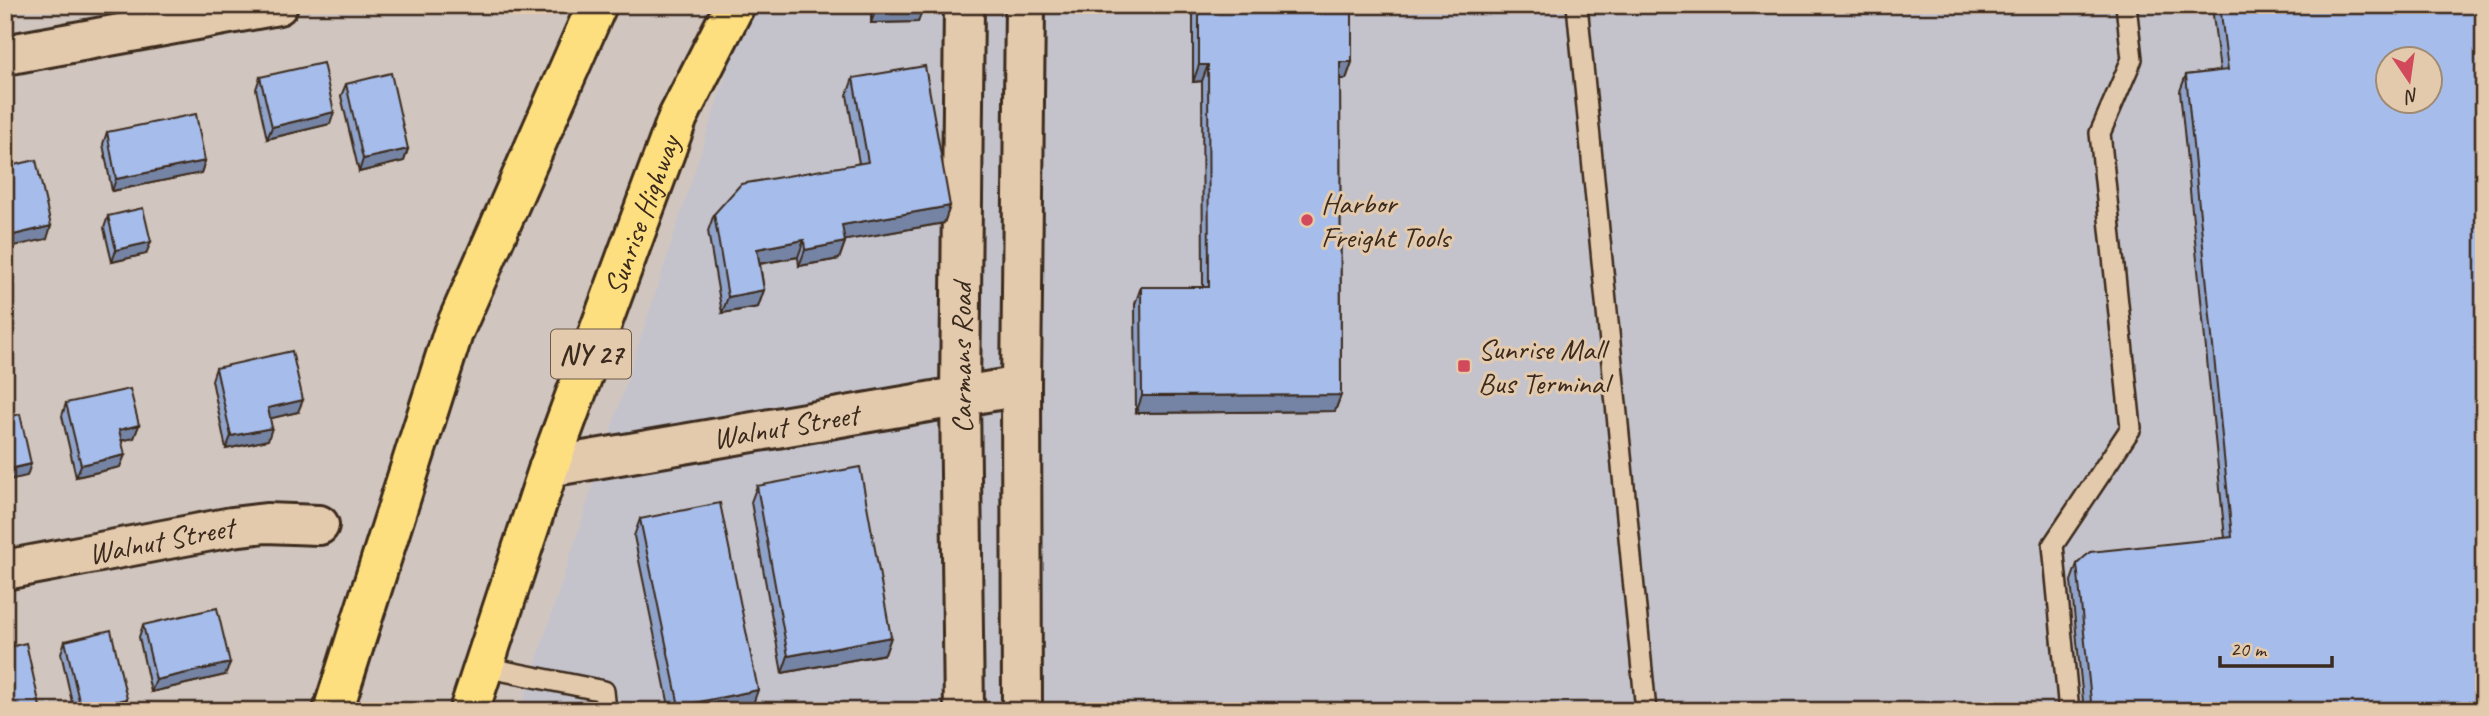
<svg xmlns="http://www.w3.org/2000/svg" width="2489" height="716" viewBox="0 0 2489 716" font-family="Caveat,sans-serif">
  <rect width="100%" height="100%" fill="#d1c6bf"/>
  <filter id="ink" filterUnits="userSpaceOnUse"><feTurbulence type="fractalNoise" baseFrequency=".0143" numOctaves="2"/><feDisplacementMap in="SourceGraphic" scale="14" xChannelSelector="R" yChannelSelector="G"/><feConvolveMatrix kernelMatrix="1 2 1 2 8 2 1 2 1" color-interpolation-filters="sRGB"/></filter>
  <g filter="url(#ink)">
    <!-- built -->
    <path fill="#c4c3cc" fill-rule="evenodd" d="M 751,5 L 2484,5 L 2484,711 L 520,711 L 743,21 ZM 2388,60 L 2430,60 L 2430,102 L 2388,102 Z"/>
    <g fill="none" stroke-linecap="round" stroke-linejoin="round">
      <!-- lane casing -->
      <g stroke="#3b2a1e" stroke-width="24">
        <path id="lane" d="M 1577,5 L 1646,711
          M 484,667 L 604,691 L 606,711
          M 2069,711 L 2053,545 L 2131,428 L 2100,133 L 2132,59 L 2126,5"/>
      </g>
      <!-- street casing -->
      <g stroke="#3b2a1e" stroke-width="44">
        <g id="street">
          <path d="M 5,55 L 278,5"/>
          <path id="s1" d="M 549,467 L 1021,386"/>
          <path id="s2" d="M 5,570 L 232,527 L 266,523 L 319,525"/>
        </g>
      </g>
      <!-- secondary casing -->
      <g stroke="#3b2a1e" stroke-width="44">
        <path id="secondary" d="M 964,5 L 960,396 L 964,711
          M 1022,711 L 1021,386 L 1025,5"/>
      </g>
      <!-- highway casing -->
      <g stroke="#3b2a1e" stroke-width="44">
        <g id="highway">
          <path d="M 333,711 L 453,333 L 597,5"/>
          <path id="s3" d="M 469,711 L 549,467 L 678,117 L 735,5"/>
        </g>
      </g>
      <!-- lane -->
      <use href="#lane" stroke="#e4caac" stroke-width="19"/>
      <!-- street -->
      <use href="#street" stroke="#e4caac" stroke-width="38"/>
      <!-- secondary -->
      <use href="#secondary" stroke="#e4caac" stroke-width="38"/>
      <!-- highway -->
      <use href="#highway" stroke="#fedf80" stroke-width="38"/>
    </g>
    <!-- wall -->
    <path fill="#8fa3ca" stroke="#3b2a1e" stroke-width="2" d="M 871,5 L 924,5 L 918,22 L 871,23 Z
      M 1193,5 L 1352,5 L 1352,62 L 1346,79 L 1340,79 L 1341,395 L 1335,411 L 1136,413 L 1135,304 L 1141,287 L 1203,287 L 1202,81 L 1193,82 Z
      M 2216,5 L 2484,5 L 2484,711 L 2084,711 L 2071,581 L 2077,564 L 2225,538 L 2180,91 L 2186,75 L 2220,71 L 2213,15 Z
      M 260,77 L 334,112 L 330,124 L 267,139 L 256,89 Z
      M 853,78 L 950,206 L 944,223 L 844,240 L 845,242 L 839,259 L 799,266 L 798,257 L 760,264 L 764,290 L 758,307 L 722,313 L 708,231 L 714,214 L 859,163 L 847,95 Z
      M 346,84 L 408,149 L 404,161 L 359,172 L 341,96 Z
      M 107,132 L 205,161 L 201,173 L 112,191 L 103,144 Z
      M 108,216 L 146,254 L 112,262 L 104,228 Z
      M 216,368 L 298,412 L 270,418 L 268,440 L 226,449 L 212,380 Z
      M 66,403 L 139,425 L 134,438 L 121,441 L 120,467 L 76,477 L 62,416 Z
      M 757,486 L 891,637 L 885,654 L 782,673 L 751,502 Z
      M 640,519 L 752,707 L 732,711 L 670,711 L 634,536 Z
      M 143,625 L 225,675 L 151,692 L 139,637 Z
      M 65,641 L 122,711 L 74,711 L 61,653 Z"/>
    <!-- shaded-wall -->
    <path fill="#7484a4" stroke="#3b2a1e" stroke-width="2" d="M 924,5 L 918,22 L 871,23 L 877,6 Z
      M 1340,62 L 1352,62 L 1346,79 L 1334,79 Z
      M 1199,65 L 1208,65 L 1202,81 L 1193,82 Z
      M 334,112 L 330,124 L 267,139 L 272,127 Z
      M 408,149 L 404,161 L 359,172 L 363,159 Z
      M 205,161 L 201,173 L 112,191 L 116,179 Z
      M 950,206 L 944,223 L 836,242 L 842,225 Z
      M 51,226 L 47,239 L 5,248 L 5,237 Z
      M 804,240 L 798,257 L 751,265 L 757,249 Z
      M 151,242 L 146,254 L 112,262 L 116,250 Z
      M 845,242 L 839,259 L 799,266 L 805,250 Z
      M 764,290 L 758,307 L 722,313 L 728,297 Z
      M 1341,395 L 1335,411 L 1136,413 L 1142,396 Z
      M 303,400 L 298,412 L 264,420 L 268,408 Z
      M 139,425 L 134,438 L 114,442 L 119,430 Z
      M 272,428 L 268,440 L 226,449 L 231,436 Z
      M 125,455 L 120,467 L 76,477 L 81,465 Z
      M 31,464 L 27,476 L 5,481 L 5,470 Z
      M 891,637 L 885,654 L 782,673 L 788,656 Z
      M 230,663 L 225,675 L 151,692 L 156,680 Z
      M 758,690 L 752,707 L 732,711 L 677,711 L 679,706 Z
      M 127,699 L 122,711 L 81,711 L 81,709 Z"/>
    <!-- building -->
    <path fill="#a6bdeb" stroke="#3b2a1e" stroke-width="2" fill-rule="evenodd" d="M 877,5 L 913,5 L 877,6 Z
      M 1199,5 L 1352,5 L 1352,62 L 1340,62 L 1341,395 L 1142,396 L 1141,287 L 1209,287 L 1208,65 L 1199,65 Z
      M 2220,5 L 2484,5 L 2484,711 L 2092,711 L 2077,564 L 2090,552 L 2232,537 L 2186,75 L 2228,70 ZM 2388,60 L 2430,60 L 2430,102 L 2388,102 Z
      M 323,63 L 334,112 L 272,127 L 260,77 Z
      M 925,66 L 950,206 L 842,225 L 845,242 L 805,250 L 804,240 L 757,249 L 764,290 L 728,297 L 714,214 L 741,184 L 868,162 L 853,78 Z
      M 391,73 L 408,149 L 363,159 L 346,84 Z
      M 196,114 L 205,161 L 116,179 L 107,132 Z
      M 36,160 L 51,226 L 5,237 L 5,167 Z
      M 143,208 L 151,242 L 116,250 L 108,216 Z
      M 292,351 L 303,400 L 268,408 L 272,428 L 231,436 L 216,368 Z
      M 130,389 L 139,425 L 119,430 L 125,455 L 81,465 L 66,403 Z
      M 20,414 L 31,464 L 5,470 L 5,418 Z
      M 860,467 L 891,637 L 788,656 L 757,486 Z
      M 720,503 L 758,690 L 679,706 L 640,519 Z
      M 217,608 L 230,663 L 156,680 L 143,625 Z
      M 111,630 L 127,699 L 81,709 L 65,641 Z
      M 26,643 L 41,711 L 5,711 L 5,648 Z"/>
  </g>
  <!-- markers -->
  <g fill="#d1495b" stroke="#e4caac" stroke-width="2.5">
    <circle cx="1307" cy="220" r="7"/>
    <rect x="1457" y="359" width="14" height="14" rx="3.5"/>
  </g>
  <g text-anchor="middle" stroke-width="6" stroke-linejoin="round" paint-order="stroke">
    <!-- shield labels -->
    <rect fill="#e4caac" stroke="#6e5a49" stroke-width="2" x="551" y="329.5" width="80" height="49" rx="5"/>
    <g font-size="28" font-weight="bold" fill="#3b2a1e">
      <text x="591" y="364">NY 27</text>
    </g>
    <!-- poi labels -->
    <g font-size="30" fill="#3b2a1e" stroke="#e4caac" text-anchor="start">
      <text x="1321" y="213">Harbor<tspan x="1321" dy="34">Freight Tools</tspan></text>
      <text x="1478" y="359">Sunrise Mall<tspan x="1478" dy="34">Bus Terminal</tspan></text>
    </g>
    <!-- street labels -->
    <g font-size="30" fill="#3b2a1e" stroke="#e4caac">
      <text dy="10" stroke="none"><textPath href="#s3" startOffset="525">Sunrise Highway</textPath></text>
      <text transform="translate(961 358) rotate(-90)" y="10">Carmans Road</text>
      <text dy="10" stroke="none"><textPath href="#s1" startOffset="240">Walnut Street</textPath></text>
      <text dy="10" stroke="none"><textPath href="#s2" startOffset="159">Walnut Street</textPath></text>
    </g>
  </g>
  <!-- margin -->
  <rect width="2489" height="716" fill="none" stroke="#e4caac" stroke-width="28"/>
  <rect x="14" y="14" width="2461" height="688" fill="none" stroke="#3b2a1e" stroke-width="2.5" filter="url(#ink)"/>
  <!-- north arrow -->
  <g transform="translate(2409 80) rotate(167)"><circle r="33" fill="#e4caac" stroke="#a08a73" stroke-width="2"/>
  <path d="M0-5L12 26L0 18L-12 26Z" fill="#d1495b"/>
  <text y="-10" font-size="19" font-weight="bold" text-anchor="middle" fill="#3b2a1e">N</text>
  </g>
  <!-- scale -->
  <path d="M2220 656v10h112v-10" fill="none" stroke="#3b2a1e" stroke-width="3.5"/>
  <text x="2230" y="656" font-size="21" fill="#3b2a1e" stroke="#e4caac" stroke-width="5" paint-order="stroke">20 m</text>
</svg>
